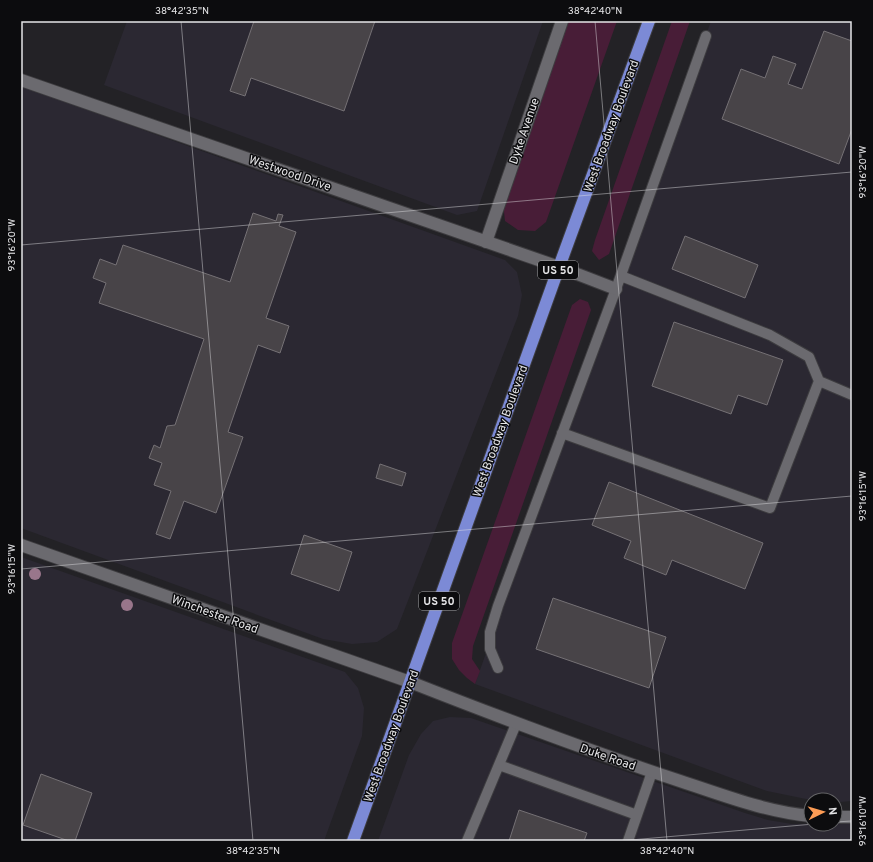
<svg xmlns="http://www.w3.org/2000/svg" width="873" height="862" viewBox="0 0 873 862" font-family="Overpass,sans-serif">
  <rect width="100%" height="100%" fill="#232226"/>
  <!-- built -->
  <path fill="#2b2832" d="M 127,21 L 543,21 L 477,211 L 457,215 L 104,85 Z
    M 711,21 L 852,21 L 852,801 L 840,802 L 835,802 L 835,800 L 806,799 L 767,791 L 475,684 Z
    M 21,86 L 505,260 L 517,272 L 522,295 L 518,316 L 397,629 L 377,642 L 352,644 L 323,639 L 21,528 Z
    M 21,557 L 345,672 L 358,688 L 364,708 L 362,736 L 324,841 L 21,841 Z
    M 450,717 L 471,718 L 745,813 L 768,820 L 792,824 L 835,824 L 835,822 L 852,822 L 852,841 L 378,841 L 409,755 L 421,734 L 433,721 Z"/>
  <!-- green -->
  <path fill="#481d37" d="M 568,21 L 617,21 L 546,222 L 535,231 L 518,230 L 505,221 L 503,202 Z
    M 672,21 L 690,21 L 609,254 L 599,260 L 592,251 L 595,240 Z
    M 580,299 L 588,302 L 591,310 L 473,646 L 472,659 L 480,671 L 475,684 L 467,678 L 459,670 L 452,659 L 452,643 L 572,305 Z"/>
  <!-- building -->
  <path fill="#484448" stroke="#757175" d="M 254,21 L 375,21 L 344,111 L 251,78 L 245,96 L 230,91 Z
    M 824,31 L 852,41 L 852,129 L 839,164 L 722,119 L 741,69 L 765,78 L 773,56 L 796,64 L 788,84 L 802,89 Z
    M 253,213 L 276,221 L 278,214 L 283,215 L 279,226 L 296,232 L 266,318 L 289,326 L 280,353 L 258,345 L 228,432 L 243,437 L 216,513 L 184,501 L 170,539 L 156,534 L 171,491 L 154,485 L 162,463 L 149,458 L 154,445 L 160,448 L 167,426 L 175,425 L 204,339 L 99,303 L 106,283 L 93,278 L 100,259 L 116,265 L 123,245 L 230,282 Z
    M 685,236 L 758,265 L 745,298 L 672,269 Z
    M 674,322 L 783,360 L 767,405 L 738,395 L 731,414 L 652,386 Z
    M 380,464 L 406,473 L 402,486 L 376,478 Z
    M 609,482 L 763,543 L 745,589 L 672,560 L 666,575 L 624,558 L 631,541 L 592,525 Z
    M 304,535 L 352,552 L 339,591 L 291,574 Z
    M 553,598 L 666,637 L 649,688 L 536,649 Z
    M 41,774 L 92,793 L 75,841 L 69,841 L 23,825 Z
    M 519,810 L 587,833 L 584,841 L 509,841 Z"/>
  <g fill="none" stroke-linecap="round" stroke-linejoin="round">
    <!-- service casing -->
    <g stroke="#3d3c3f" stroke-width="12">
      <path id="service" d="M 621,276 L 770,335 L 809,357 L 819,381
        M 562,433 L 770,508 L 819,381 L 852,395
        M 498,668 L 490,649 L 490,632 L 498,606 L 616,289 L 706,36
        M 499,765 L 637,815
        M 467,841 L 516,724
        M 628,841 L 652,772"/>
    </g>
    <!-- minor casing -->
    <g stroke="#3d3c3f" stroke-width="14">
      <path id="minor" d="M 21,80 L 559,267 L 616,289
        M 486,242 L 562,21
        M 410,682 C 499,717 589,751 680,781 C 723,795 766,812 811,816
        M 835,817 L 852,817"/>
    </g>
    <!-- tertiary casing -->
    <g stroke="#3d3c3f" stroke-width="14">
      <path id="tertiary" d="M 21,545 L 410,682"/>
    </g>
    <!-- trunk casing -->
    <g stroke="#3d3c3f" stroke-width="14">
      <path id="trunk" d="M 353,841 L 559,267 L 649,21"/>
    </g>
    <!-- service -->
    <use href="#service" stroke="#6b6a6f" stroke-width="10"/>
    <!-- minor -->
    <use href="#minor" stroke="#6b6a6f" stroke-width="12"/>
    <!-- tertiary -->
    <use href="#tertiary" stroke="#6b6a6f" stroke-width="12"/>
    <!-- trunk -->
    <use href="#trunk" stroke="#7c8ad6" stroke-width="12"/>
  </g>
  <!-- trees -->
  <g fill="#99768b">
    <circle cx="35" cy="574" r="6"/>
    <circle cx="127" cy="605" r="6"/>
  </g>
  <!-- ticks -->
  <path fill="none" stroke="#e5e5e7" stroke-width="1" stroke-opacity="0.45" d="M 181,21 L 253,841M 595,21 L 667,841M 21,245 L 852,172M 21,569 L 852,496M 835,822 L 852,821M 619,841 L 814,824"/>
  <g text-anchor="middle" stroke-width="3" stroke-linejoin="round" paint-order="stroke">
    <!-- shield labels -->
    <g fill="#0c0c0e" stroke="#a4a4a6" stroke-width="1">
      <rect x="538" y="261" width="40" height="18" rx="3"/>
      <rect x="419" y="592" width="40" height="18" rx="3"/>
    </g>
    <g font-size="11" font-weight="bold" fill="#e5e5e7">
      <text x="558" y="274">US 50</text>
      <text x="439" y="605">US 50</text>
    </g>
    <!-- street labels -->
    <g font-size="12" fill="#e5e5e7" stroke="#0c0c0e">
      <text transform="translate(611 126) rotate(-70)" y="4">West Broadway Boulevard</text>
      <text transform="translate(524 131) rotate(-71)" y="4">Dyke Avenue</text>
      <text transform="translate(290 173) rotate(19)" y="4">Westwood Drive</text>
      <text transform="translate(500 431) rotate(-70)" y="4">West Broadway Boulevard</text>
      <text transform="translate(215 614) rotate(20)" y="4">Winchester Road</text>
      <text transform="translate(391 736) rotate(-70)" y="4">West Broadway Boulevard</text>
      <text transform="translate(608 757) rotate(19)" y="4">Duke Road</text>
    </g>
  </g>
  <!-- border -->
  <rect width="873" height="862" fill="none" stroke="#0c0c0e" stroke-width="44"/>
  <!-- north arrow -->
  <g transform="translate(823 812) rotate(85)"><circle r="19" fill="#0c0c0e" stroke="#636365"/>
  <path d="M0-3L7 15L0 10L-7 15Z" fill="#fd9c55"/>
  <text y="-6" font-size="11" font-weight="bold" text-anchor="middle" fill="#e5e5e7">N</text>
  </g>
  <rect x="22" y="22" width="829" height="818" fill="none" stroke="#e5e5e7" stroke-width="1.5"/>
  <g font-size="10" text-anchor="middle" fill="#e5e5e7">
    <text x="182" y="14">38°42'35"N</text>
    <text x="595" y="14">38°42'40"N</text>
    <text transform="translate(862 172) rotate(-90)" y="4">93°16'20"W</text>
    <text transform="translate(11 245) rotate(-90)" y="4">93°16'20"W</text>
    <text transform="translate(862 496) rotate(-90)" y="4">93°16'15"W</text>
    <text transform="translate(11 569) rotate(-90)" y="4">93°16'15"W</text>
    <text transform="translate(862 821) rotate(-90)" y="4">93°16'10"W</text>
    <text x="253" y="854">38°42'35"N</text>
    <text x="667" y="854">38°42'40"N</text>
  </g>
</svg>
